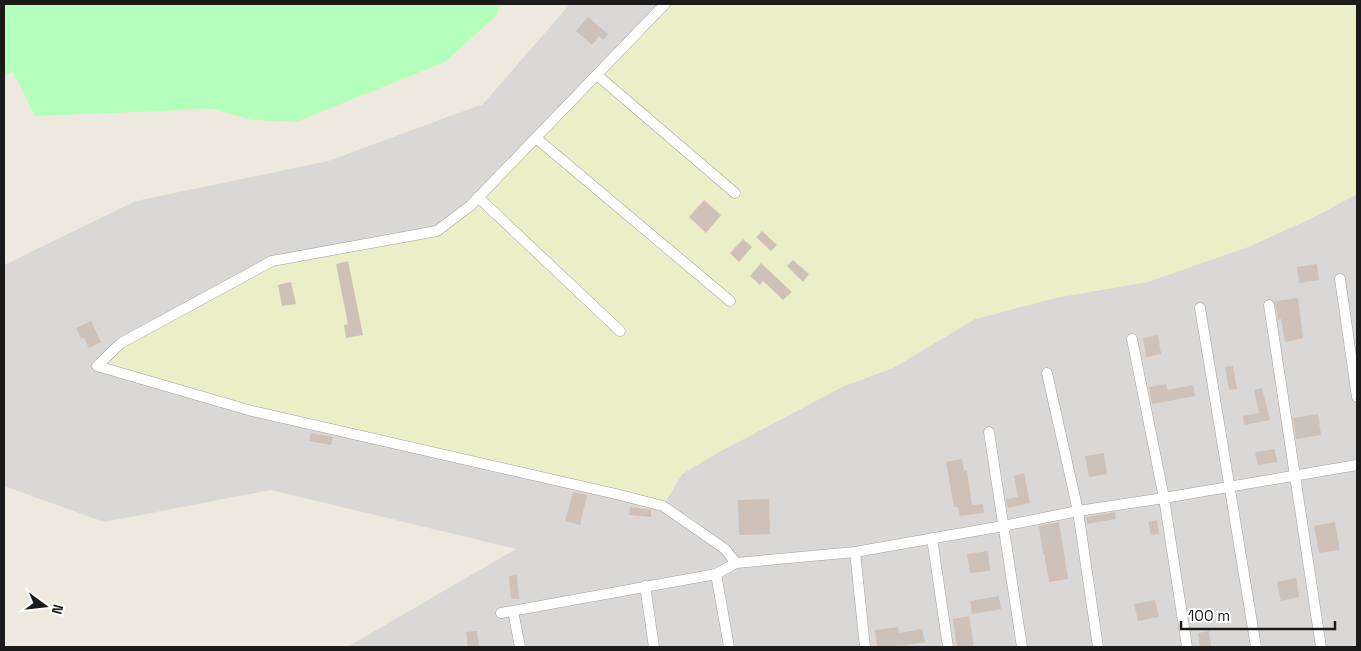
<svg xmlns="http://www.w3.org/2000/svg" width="1361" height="651" viewBox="0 0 1361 651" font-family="'Space Grotesk',sans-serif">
  <rect width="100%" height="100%" fill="#eee9df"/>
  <!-- residential -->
  <path fill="#d9d8d7" d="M 570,4 L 665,4 L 662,506 L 682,474 L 719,452 L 844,386 L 893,368 L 975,319 L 1055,298 L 1147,282 L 1248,247 L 1312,218 L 1357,194 L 1357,647 L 347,647 L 516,549 L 271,490 L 104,522 L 4,486 L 4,265 L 136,201 L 328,161 L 483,104 Z"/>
  <!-- farmland -->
  <path fill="#ebefc7" d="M 665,4 L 1357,4 L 1357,194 L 1312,218 L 1248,247 L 1147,282 L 1055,298 L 975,319 L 893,368 L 844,386 L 719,452 L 682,474 L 663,506 L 252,411 L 97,366 L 121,343 L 272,261 L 437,231 L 470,206 Z"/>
  <!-- park -->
  <path fill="#b5ffbd" d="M 4,4 L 500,4 L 497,15 L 445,62 L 296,122 L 252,120 L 213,109 L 35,116 L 13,72 L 4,76 Z"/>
  <!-- building -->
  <path fill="#cec2b8" d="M 588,17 L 608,34 L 603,40 L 599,36 L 592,45 L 576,31 Z
    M 704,200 L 721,215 L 706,233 L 689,217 Z
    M 762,231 L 777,245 L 771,251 L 756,237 Z
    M 743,239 L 752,247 L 739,262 L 730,253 Z
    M 793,260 L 809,274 L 803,282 L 787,266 Z
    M 348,261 L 363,335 L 346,338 L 344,325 L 348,324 L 336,264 Z
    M 761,263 L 792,292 L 783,300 L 763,281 L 760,285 L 750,276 Z
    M 1317,264 L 1319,280 L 1299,283 L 1297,267 Z
    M 291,282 L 296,304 L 282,306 L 278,285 Z
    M 1298,298 L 1303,338 L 1285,342 L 1281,319 L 1278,320 L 1275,301 Z
    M 91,321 L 101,342 L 89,348 L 84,338 L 81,339 L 76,328 Z
    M 1158,335 L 1161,354 L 1146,357 L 1143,338 Z
    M 1233,366 L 1237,389 L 1229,390 L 1225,367 Z
    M 1166,384 L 1167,390 L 1193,385 L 1195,396 L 1152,404 L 1149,387 Z
    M 1262,388 L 1270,420 L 1244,425 L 1243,416 L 1259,413 L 1254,390 Z
    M 1318,414 L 1321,435 L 1296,439 L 1293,418 Z
    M 311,433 L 333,437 L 331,445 L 309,441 Z
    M 1275,449 L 1277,462 L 1258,465 L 1255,452 Z
    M 1104,453 L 1107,474 L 1089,477 L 1085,456 Z
    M 962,459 L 964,470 L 967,470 L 972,505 L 983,504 L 984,513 L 960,516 L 958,507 L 954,507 L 946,462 Z
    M 1024,473 L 1030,503 L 1008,508 L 1006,499 L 1018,497 L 1014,476 Z
    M 573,492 L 587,495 L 580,525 L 565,521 Z
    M 769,499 L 770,534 L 739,535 L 738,500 Z
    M 630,507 L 651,510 L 651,517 L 629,515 Z
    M 1115,512 L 1116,519 L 1087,524 L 1086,517 Z
    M 1157,520 L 1159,534 L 1151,535 L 1148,522 Z
    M 1059,522 L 1068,579 L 1049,582 L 1044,553 L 1043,554 L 1039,526 Z
    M 1335,522 L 1340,550 L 1319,553 L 1314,526 Z
    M 988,551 L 990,571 L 970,573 L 967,554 Z
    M 517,575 L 519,599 L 511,599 L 509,576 Z
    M 1296,578 L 1299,597 L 1281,601 L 1277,582 Z
    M 999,596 L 1001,609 L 972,614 L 970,601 Z
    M 1155,600 L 1159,617 L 1138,621 L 1134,604 Z
    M 969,616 L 974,647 L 957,647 L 953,619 Z
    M 898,627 L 899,633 L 922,629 L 925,642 L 908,645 L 877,647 L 875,630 Z
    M 477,631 L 479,647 L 468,647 L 466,632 Z
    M 1209,631 L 1211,647 L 1200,647 L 1198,633 Z"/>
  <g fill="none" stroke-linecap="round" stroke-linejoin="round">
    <!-- street casing -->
    <g stroke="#a2a2a2" stroke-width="11">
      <path id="street" d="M 665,4 L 470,206 L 437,231 L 272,261 L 121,343 L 97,366 L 252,411 L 616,494 L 663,506 L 725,549 L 736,563
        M 597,75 L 735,193
        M 536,138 L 730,301
        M 478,197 L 620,331
        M 1340,279 L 1357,397
        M 1269,305 L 1321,647
        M 1200,308 L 1256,647
        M 1132,339 L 1164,498 L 1187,647
        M 1047,373 L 1078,511 L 1098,647
        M 989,432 L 1022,647
        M 932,538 L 948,647
        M 855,552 L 865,647
        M 716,574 L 729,647
        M 645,586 L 654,647
        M 513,611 L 520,647
        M 501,613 L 716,574 L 736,563 L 855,552 L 1003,526 L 1078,511 L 1164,498 L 1357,465"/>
    </g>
    <!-- street -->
    <use href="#street" stroke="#fff" stroke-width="10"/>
  </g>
  <!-- border -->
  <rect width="1361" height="651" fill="none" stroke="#1b1b1b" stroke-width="10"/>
  <!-- north arrow -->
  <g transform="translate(45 606) rotate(105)" stroke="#ffffff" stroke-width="4" paint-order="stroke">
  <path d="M0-4L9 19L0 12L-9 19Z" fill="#1b1b1b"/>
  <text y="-8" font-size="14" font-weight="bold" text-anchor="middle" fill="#1b1b1b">N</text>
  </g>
  <!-- scale -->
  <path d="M1181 621v8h154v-8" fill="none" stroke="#1b1b1b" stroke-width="2.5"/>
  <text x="1188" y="621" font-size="15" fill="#1b1b1b" stroke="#ffffff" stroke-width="4" paint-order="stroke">100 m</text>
</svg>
